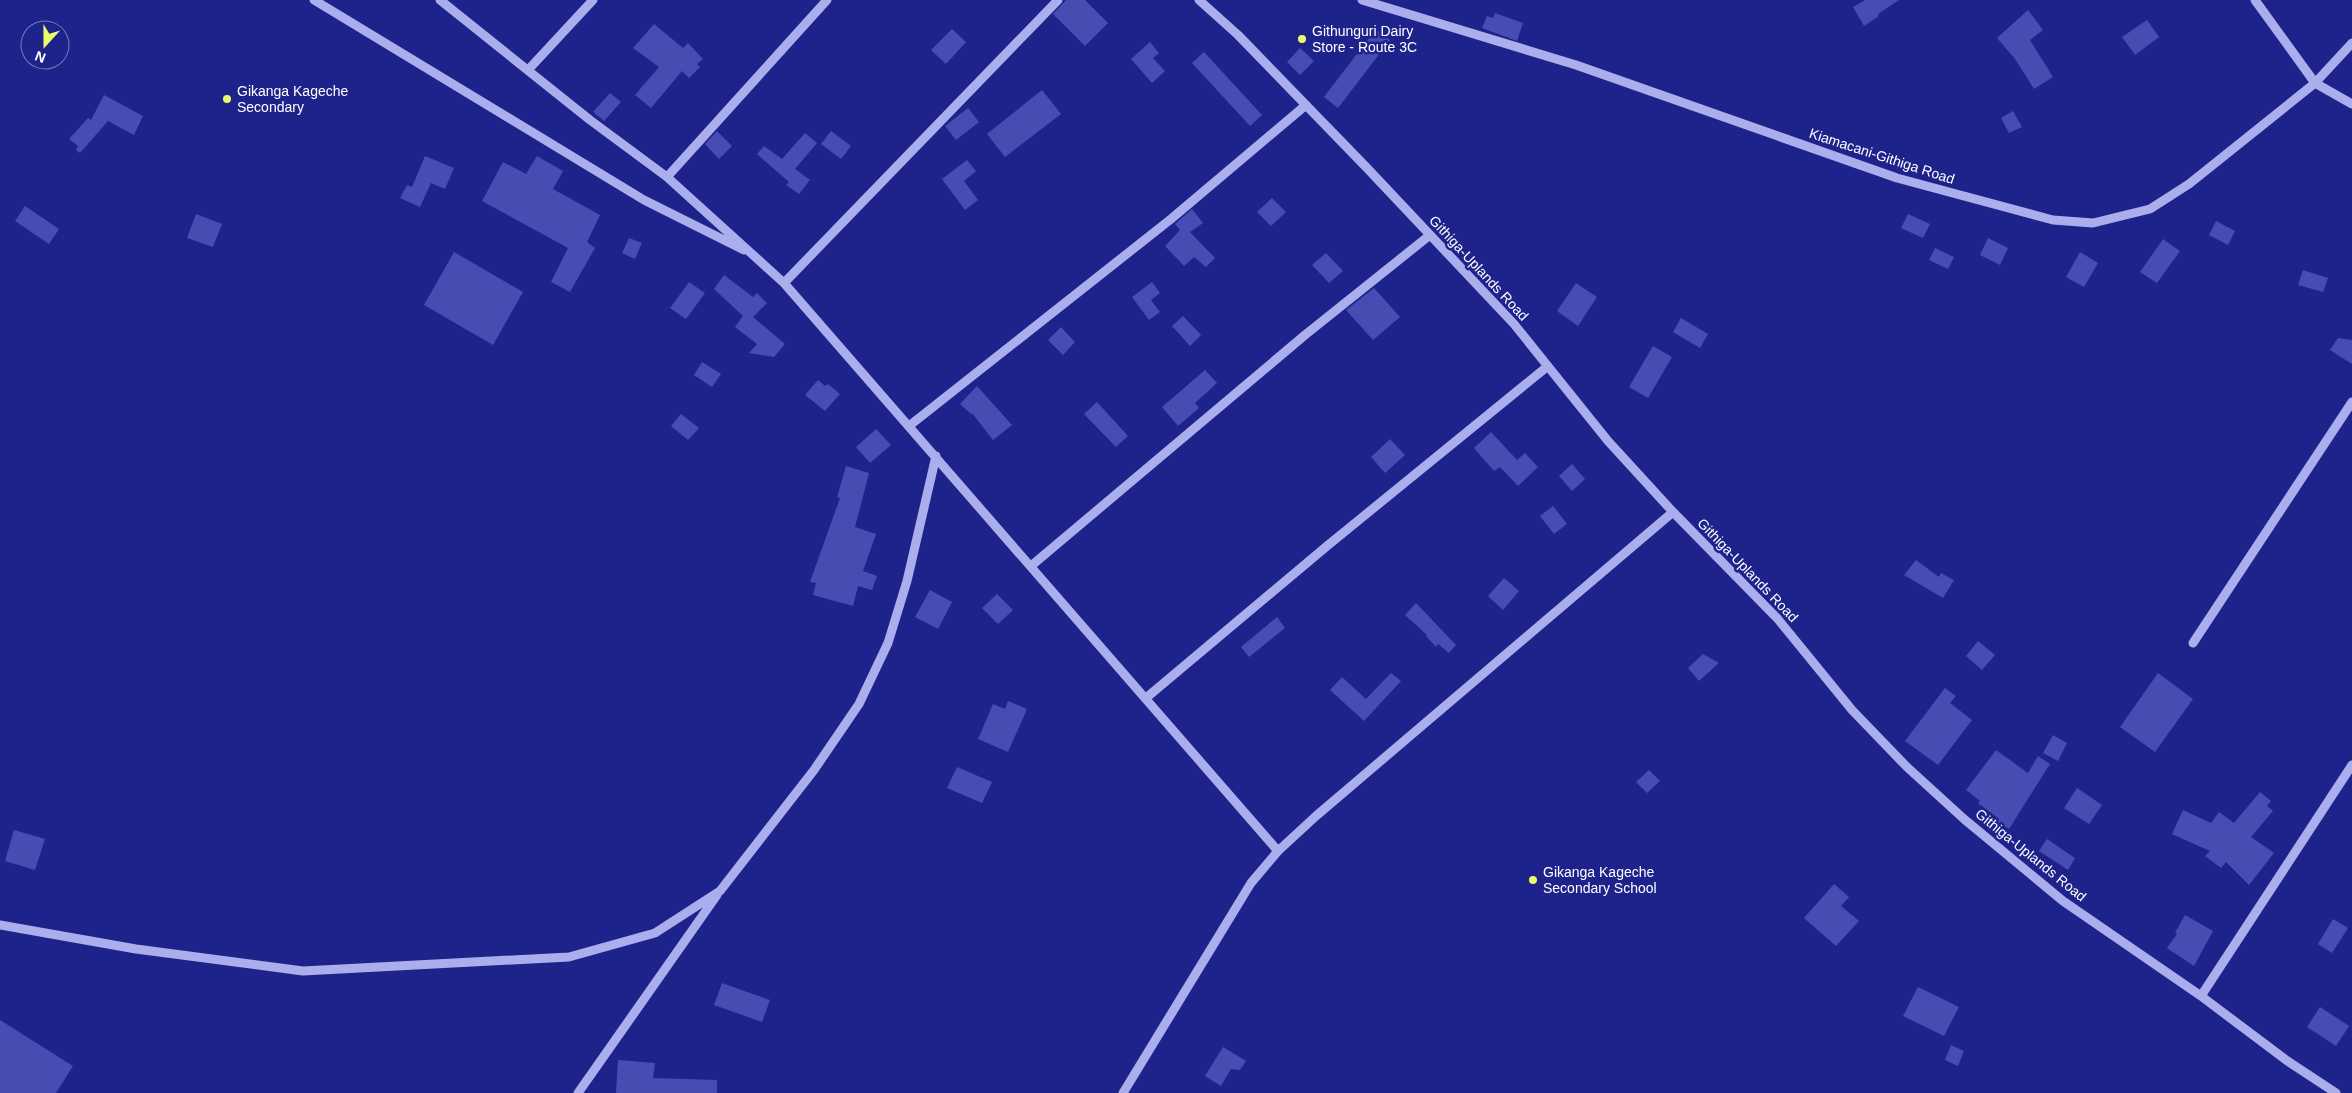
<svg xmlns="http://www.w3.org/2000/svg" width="2352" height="1093" viewBox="0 0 2352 1093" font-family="Arial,sans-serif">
  <rect width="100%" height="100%" fill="#1e238c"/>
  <!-- building -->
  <path fill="#474cb3" d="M 1066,0 L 1085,0 L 1108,23 L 1085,46 L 1053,14 Z
    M 1865,0 L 1899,0 L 1878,14 L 1879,16 L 1864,26 L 1853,7 Z
    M 2028,10 L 2043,30 L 2030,40 L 2053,77 L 2034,89 L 2015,59 L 1997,38 Z
    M 1495,13 L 1523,23 L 1517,41 L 1482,28 L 1487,16 L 1493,18 Z
    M 2147,20 L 2159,37 L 2135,55 L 2122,37 Z
    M 654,24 L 683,48 L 688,43 L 703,59 L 697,64 L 700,67 L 689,78 L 682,71 L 651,108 L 635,95 L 659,67 L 633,48 Z
    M 952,29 L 966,42 L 946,64 L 931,50 Z
    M 1376,29 L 1390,40 L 1338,108 L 1324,97 Z
    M 1150,42 L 1159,53 L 1153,58 L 1165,71 L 1152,83 L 1131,59 Z
    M 1300,48 L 1314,61 L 1300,75 L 1287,62 Z
    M 1204,52 L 1262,115 L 1250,126 L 1192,63 Z
    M 1042,90 L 1061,114 L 1005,157 L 987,134 Z
    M 610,93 L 621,102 L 604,121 L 593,112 Z
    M 104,95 L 143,116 L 134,135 L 108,121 L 80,153 L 76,150 L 78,146 L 69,139 L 88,118 L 91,120 Z
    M 968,108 L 979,122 L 956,140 L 945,126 Z
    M 2013,111 L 2022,127 L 2009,133 L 2001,118 Z
    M 717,131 L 732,146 L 719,159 L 705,144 Z
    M 831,131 L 851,146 L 841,159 L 821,144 Z
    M 805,133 L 817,143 L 795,169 L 810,180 L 799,194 L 786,185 L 789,182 L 757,154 L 764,146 L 782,159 Z
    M 425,156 L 454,168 L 445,189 L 431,183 L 420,207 L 400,198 L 407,185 L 412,187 Z
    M 537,156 L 563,171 L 553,189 L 600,215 L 587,242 L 595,248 L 570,292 L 551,282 L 568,248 L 482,201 L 503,162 L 526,174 Z
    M 967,160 L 976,171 L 964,181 L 978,200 L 965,210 L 942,179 Z
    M 1272,198 L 1286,212 L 1271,226 L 1257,212 Z
    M 25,206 L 59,229 L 49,244 L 15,221 Z
    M 1192,209 L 1203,223 L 1190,232 L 1215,258 L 1206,267 L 1194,257 L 1184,266 L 1165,246 L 1180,230 L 1175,224 Z
    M 196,214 L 222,224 L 213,247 L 187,238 Z
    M 1908,214 L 1930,224 L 1923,238 L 1901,228 Z
    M 2216,221 L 2235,231 L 2228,245 L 2209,235 Z
    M 629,238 L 642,243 L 635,259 L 622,253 Z
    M 1988,238 L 2008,248 L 2000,265 L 1980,255 Z
    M 2163,239 L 2180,251 L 2157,283 L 2140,272 Z
    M 1935,248 L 1954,257 L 1948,269 L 1929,260 Z
    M 454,252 L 523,292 L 493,345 L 424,305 Z
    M 2080,252 L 2098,263 L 2084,287 L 2066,277 Z
    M 1326,253 L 1343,271 L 1329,283 L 1312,265 Z
    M 2303,270 L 2328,278 L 2323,292 L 2298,285 Z
    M 724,275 L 753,297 L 757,293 L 767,303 L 753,317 L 785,344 L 774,357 L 749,353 L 757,344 L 735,327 L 743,316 L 714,289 Z
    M 689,282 L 705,293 L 686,319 L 670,308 Z
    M 1152,282 L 1160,293 L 1151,300 L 1160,312 L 1149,320 L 1132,297 Z
    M 1576,283 L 1597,297 L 1578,326 L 1557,311 Z
    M 1374,288 L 1400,317 L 1373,340 L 1346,310 Z
    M 1183,316 L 1201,335 L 1190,346 L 1172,326 Z
    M 1681,318 L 1708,334 L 1700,348 L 1673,332 Z
    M 1061,327 L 1075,342 L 1063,355 L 1048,340 Z
    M 2338,338 L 2352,340 L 2352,364 L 2330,350 Z
    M 1653,346 L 1672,357 L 1648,398 L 1629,387 Z
    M 702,362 L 721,374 L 712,387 L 694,375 Z
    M 1205,370 L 1217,383 L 1195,403 L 1199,408 L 1178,426 L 1162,407 Z
    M 818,380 L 825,386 L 828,384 L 840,394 L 825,411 L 805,395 Z
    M 977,386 L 1012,425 L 993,440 L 972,413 L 971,414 L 960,404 Z
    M 1097,402 L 1128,436 L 1116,447 L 1084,414 Z
    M 681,414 L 699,428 L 688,440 L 671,426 Z
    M 876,429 L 891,445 L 870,463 L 856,447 Z
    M 1491,432 L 1517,460 L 1525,453 L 1538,467 L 1518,486 L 1500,467 L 1494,471 L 1474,448 Z
    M 1390,439 L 1405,455 L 1385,473 L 1371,457 Z
    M 1572,464 L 1585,479 L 1572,491 L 1559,476 Z
    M 846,466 L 869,473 L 855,527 L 876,534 L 863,571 L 877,576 L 872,590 L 858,586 L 853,606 L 813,595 L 816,583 L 810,582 L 840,498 L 837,497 Z
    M 1553,506 L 1567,524 L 1554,534 L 1540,516 Z
    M 1916,560 L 1939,577 L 1941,573 L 1954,580 L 1943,598 L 1904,575 Z
    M 1504,578 L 1519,591 L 1503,610 L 1488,596 Z
    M 930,590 L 952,602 L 938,629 L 915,617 Z
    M 997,594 L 1013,610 L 998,624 L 982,608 Z
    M 1416,603 L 1456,645 L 1449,653 L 1438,644 L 1436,647 L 1426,636 L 1427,635 L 1405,615 Z
    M 1277,617 L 1285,628 L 1249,657 L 1241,647 Z
    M 1978,641 L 1995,655 L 1982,670 L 1966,656 Z
    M 1703,654 L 1719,663 L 1699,681 L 1688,668 Z
    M 1391,673 L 1401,681 L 1364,721 L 1330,690 L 1342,677 L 1366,699 Z
    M 2158,673 L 2193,699 L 2155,752 L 2120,727 Z
    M 1945,688 L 1956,696 L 1950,703 L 1972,720 L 1938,765 L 1905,741 Z
    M 1008,701 L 1027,709 L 1008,752 L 978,739 L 993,704 L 1005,709 Z
    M 2053,735 L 2067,743 L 2058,761 L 2043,753 Z
    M 1996,750 L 2028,773 L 2038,756 L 2050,764 L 2009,829 L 1997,822 L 1999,819 L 1978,803 L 1980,801 L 1966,790 Z
    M 957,767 L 992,782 L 982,803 L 947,788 Z
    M 1649,770 L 1660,781 L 1647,793 L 1636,782 Z
    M 2077,788 L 2102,805 L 2089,824 L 2064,808 Z
    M 2260,792 L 2271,801 L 2267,806 L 2273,811 L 2251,837 L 2274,853 L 2249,885 L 2226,862 L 2221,868 L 2205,856 L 2210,851 L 2172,834 L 2183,810 L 2211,823 L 2219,812 L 2234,823 Z
    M 14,830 L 45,839 L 35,870 L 5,861 Z
    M 2047,839 L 2075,858 L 2068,870 L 2039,851 Z
    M 1834,884 L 1849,897 L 1841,906 L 1859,921 L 1836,946 L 1804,918 Z
    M 2185,915 L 2213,931 L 2194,966 L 2167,948 L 2177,934 L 2175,933 Z
    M 2333,919 L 2348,928 L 2332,953 L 2318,944 Z
    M 722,983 L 770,1000 L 762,1022 L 714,1005 Z
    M 1918,987 L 1959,1007 L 1944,1036 L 1903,1016 Z
    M 2320,1007 L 2349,1026 L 2336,1046 L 2307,1027 Z
    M 0,1020 L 73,1066 L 56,1093 L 0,1093 Z
    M 1951,1045 L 1964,1051 L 1958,1066 L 1945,1060 Z
    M 1223,1047 L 1246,1061 L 1240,1070 L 1231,1069 L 1221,1086 L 1205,1076 Z
    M 618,1060 L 655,1063 L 653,1078 L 717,1080 L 717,1093 L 616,1093 Z"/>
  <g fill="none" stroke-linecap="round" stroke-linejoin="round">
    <!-- minor -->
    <path stroke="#abaeec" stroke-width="9" d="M 314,0 L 644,200 L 744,250
      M 440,0 L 590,120 L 667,177 L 784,283 L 1278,851
      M 1199,0 L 1238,35 L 1367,168 L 1514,324 L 1608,441 L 1673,512 L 1777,618 L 1852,710 L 1907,767 L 1964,819 L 2063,901 L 2201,996 L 2286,1060 L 2336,1093
      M 1362,0 L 1576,65 L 1897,178 L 2053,220 L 2093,223 L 2150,209 L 2189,184 L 2315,83 L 2352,43
      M 2255,0 L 2315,83 L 2352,104
      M 528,70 L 593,0
      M 667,177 L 827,0
      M 784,283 L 1058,0
      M 909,426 L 1171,219 L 1306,105
      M 1031,566 L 1305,335 L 1430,235
      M 2193,643 L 2352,402
      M 1146,698 L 1327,546 L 1548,366
      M 0,925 L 136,949 L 303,971 L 569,957 L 655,933 L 720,891 L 814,770 L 859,704 L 888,643 L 907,581 L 936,456
      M 2201,996 L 2352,765
      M 578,1093 L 717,895
      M 1123,1093 L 1251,883 L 1278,851 L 1316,816 L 1673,512"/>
  </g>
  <!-- markers -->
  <g fill="#ecfb6a" stroke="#1e238c" stroke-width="2">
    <circle cx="1302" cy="39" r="5"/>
    <circle cx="227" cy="99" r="5"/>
    <circle cx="1533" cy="880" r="5"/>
  </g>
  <g text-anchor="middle" stroke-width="5" stroke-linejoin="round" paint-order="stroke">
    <!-- poi labels -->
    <g font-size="14" fill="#fff" stroke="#1e238c" text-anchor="start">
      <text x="1312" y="36">Githunguri Dairy<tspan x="1312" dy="16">Store - Route 3C</tspan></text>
      <text x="237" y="96">Gikanga Kageche<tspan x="237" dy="16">Secondary</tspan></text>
      <text x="1543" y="877">Gikanga Kageche<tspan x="1543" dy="16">Secondary School</tspan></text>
    </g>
    <!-- street labels -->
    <g font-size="14" fill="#fff" stroke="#1e238c">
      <text transform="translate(1882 156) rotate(18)" y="5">Kiamacani-Githiga Road</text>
      <text transform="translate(1479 268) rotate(47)" y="5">Githiga-Uplands Road</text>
      <text transform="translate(1748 570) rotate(46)" y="5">Githiga-Uplands Road</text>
      <text transform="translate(2031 855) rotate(39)" y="5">Githiga-Uplands Road</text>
    </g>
  </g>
  <!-- north arrow -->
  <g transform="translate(45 45) rotate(201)"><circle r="24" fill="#1e238c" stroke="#787bba"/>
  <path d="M0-4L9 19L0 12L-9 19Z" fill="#ecfb6a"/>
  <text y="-8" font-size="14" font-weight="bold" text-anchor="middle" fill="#ffffff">N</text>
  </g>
</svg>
